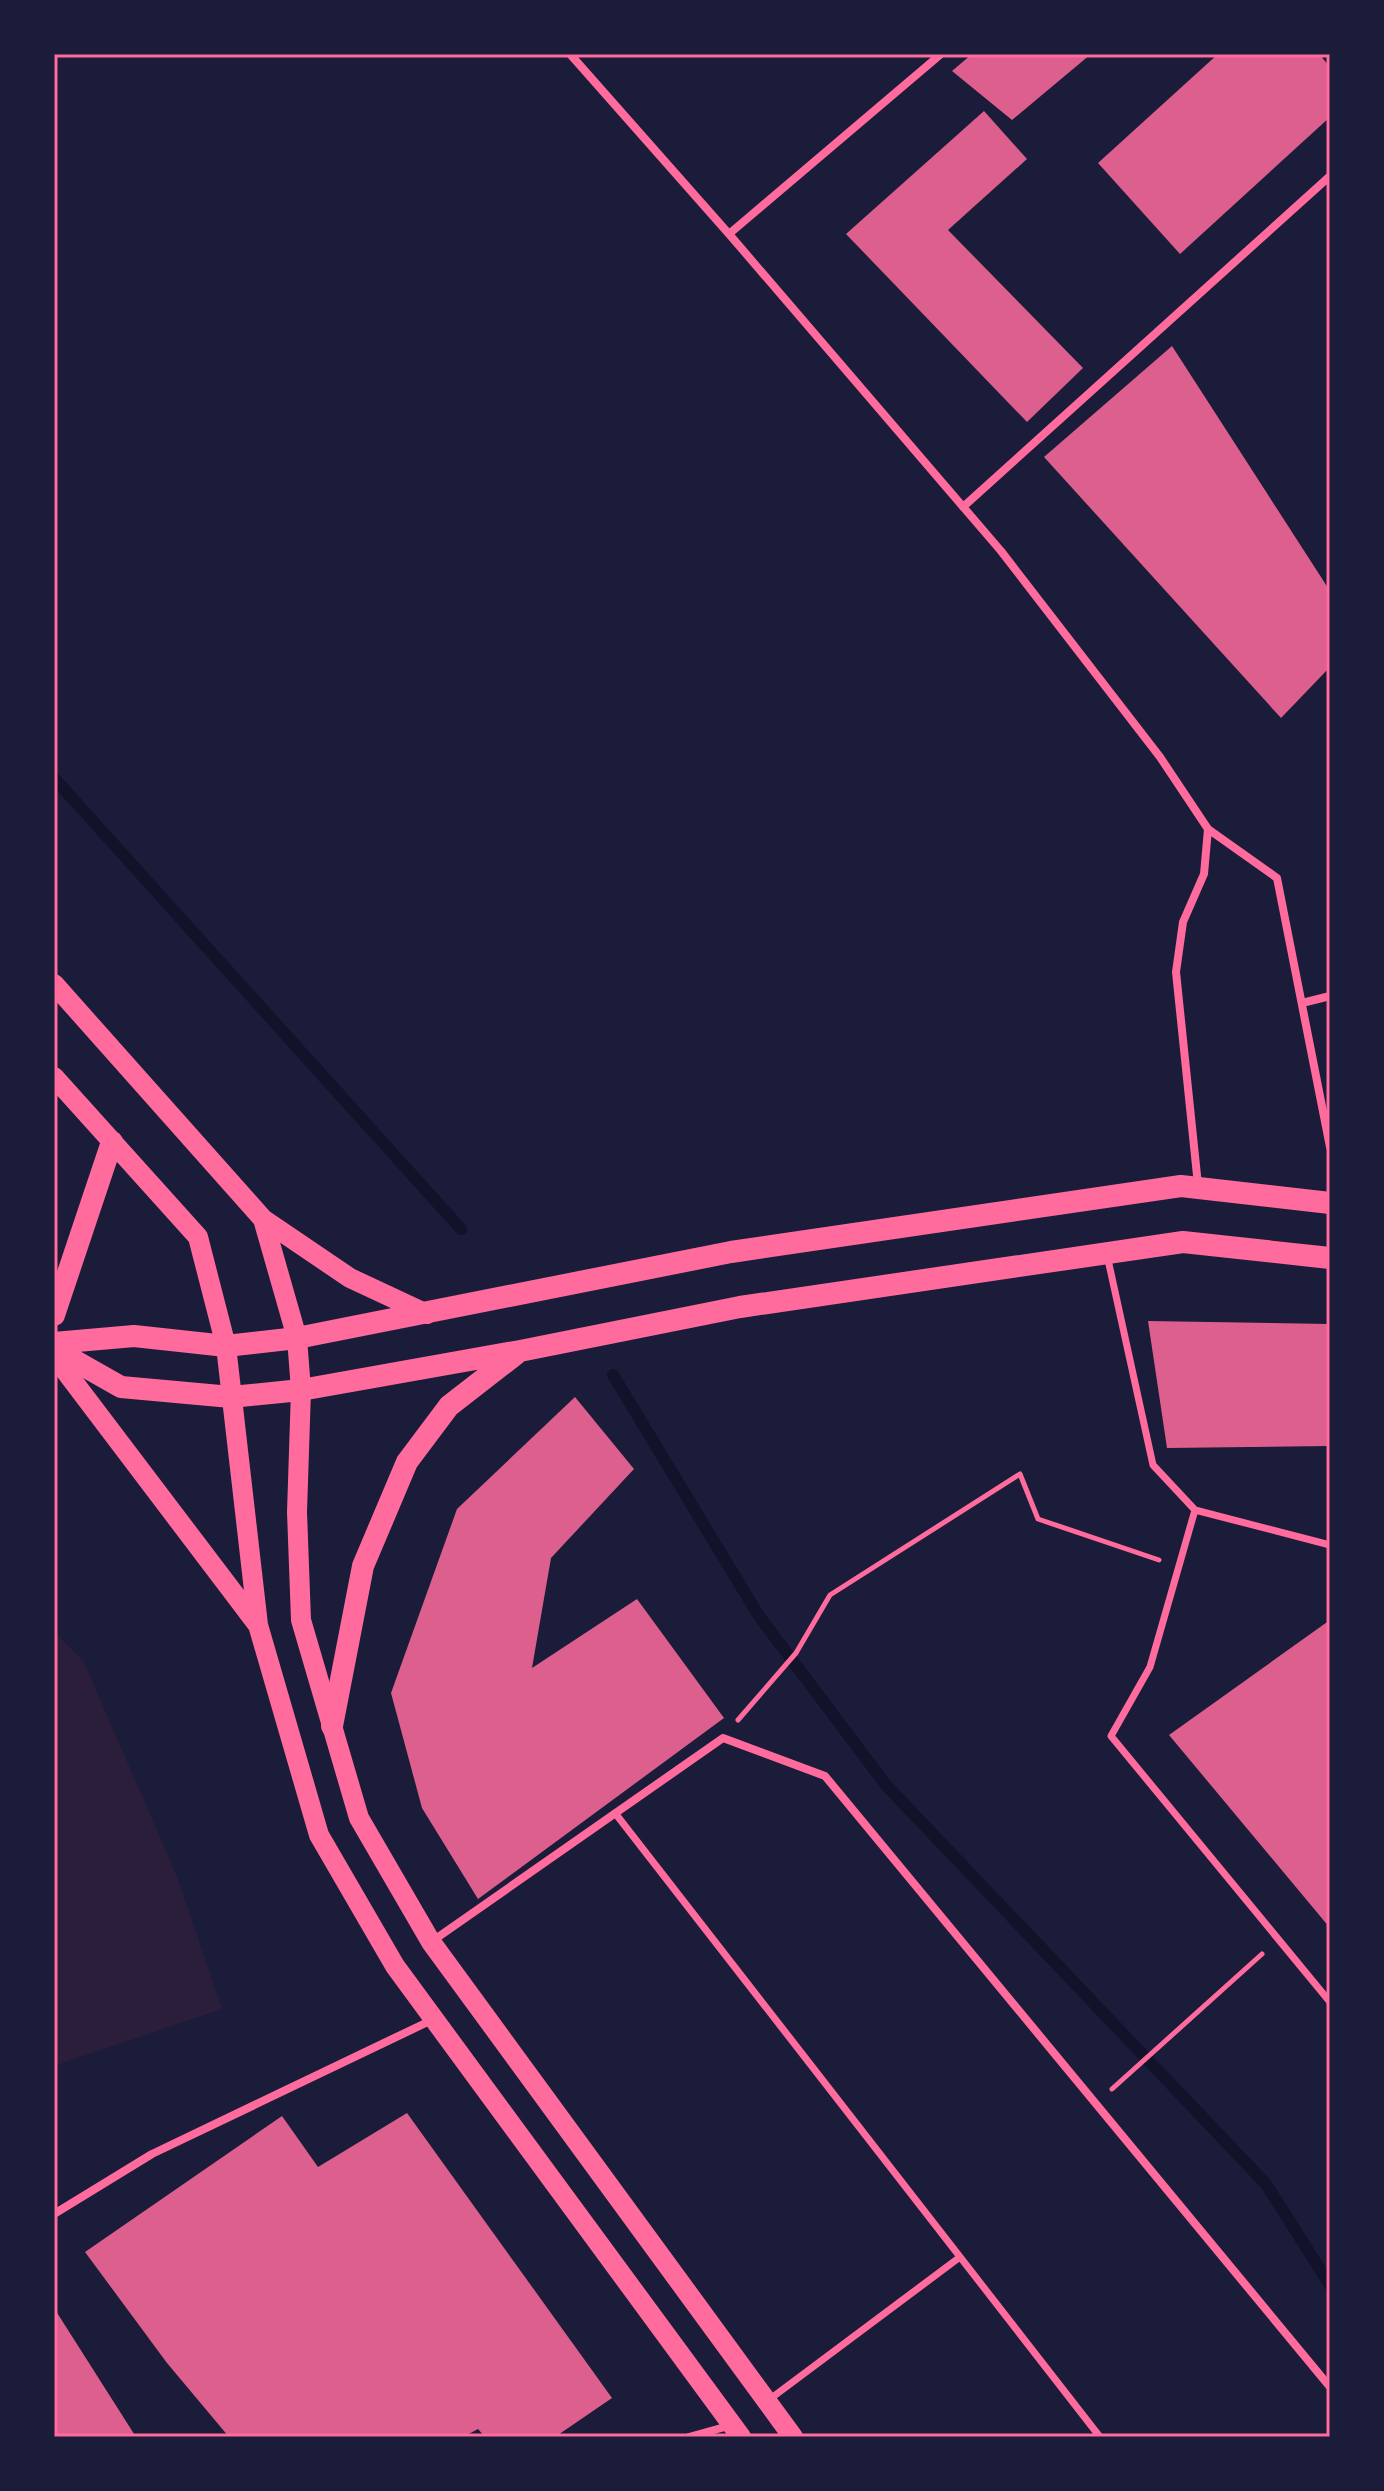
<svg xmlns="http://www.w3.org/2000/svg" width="1384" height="2491" viewBox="0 0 1384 2491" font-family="Arial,sans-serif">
  <rect width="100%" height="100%" fill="#1b1b3a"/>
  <!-- green -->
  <path fill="#2a1e3b" d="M 54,1632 L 84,1662 L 178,1879 L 222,2009 L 54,2066 Z"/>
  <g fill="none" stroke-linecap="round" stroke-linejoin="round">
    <!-- stream -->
    <path stroke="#12122b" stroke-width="12" d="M 54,778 L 461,1229
      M 613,1375 L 759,1616 L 886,1785 L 1266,2184 L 1330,2285"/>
  </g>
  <!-- building -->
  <path fill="#dd5f8e" d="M 972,54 L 1091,54 L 1012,120 L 952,71 Z
    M 1218,54 L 1319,54 L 1330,67 L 1330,117 L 1180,254 L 1098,163 Z
    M 984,111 L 1027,159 L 948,230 L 1083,368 L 1027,422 L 846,234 Z
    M 1172,346 L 1330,591 L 1330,667 L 1281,718 L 1044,457 Z
    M 1148,1321 L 1330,1324 L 1330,1446 L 1167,1448 Z
    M 575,1397 L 634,1469 L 551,1558 L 532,1668 L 637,1599 L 724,1718 L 478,1899 L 422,1808 L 391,1693 L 457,1509 Z
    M 1330,1620 L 1330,1928 L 1169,1735 Z
    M 407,2113 L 612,2398 L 555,2437 L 485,2437 L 478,2429 L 463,2437 L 229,2437 L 167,2363 L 85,2252 L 282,2116 L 318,2167 Z
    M 54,2308 L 136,2437 L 54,2437 Z"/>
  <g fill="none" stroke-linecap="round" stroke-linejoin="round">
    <!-- path -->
    <path stroke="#ff6b9d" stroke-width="5" d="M 738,1720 L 796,1653 L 830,1595 L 1020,1474 L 1038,1519 L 1159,1560
      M 1112,2089 L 1262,1954"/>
    <!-- pedestrian -->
    <path stroke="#ff6b9d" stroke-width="7" d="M 1107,1255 L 1153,1465 L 1195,1510 L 1150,1667 L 1111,1736 L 1330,2002
      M 1195,1510 L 1330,1545
      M 615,1813 L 1100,2437
      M 770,2399 L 960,2257"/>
    <!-- minor -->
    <path stroke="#ff6b9d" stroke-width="8" d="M 570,54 L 729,234 L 1001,551 L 1160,757 L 1208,829 L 1204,874 L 1183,922 L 1176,972 L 1198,1185
      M 729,234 L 941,54
      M 963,507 L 1330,176
      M 1208,829 L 1277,878 L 1330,1147
      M 1302,1003 L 1330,996
      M 431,1942 L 723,1738 L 825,1776 L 1330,2387
      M 54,2214 L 152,2154 L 434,2019
      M 689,2437 L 732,2425"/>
    <!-- primary -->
    <path stroke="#ff6b9d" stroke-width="20" d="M 54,984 L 263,1219 L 297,1338 L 301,1390 L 297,1512 L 301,1620 L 359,1818 L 431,1942 L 793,2437
      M 54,1077 L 198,1237 L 226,1346 L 258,1625 L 319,1835 L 395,1966 L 741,2437
      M 263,1219 L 350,1278 L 427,1314
      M 54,1356 L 257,1624"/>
    <!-- trunk -->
    <path stroke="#ff6b9d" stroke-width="22" d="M 54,1315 L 112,1142
      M 54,1343 L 134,1336 L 226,1346 L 297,1338 L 731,1252 L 1181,1186 L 1330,1203
      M 54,1349 L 121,1387 L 231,1397 L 301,1390 L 520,1351 L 740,1307 L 1183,1242 L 1330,1258
      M 332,1726 L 363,1566 L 407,1462 L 449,1406 L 516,1354"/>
  </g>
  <!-- border -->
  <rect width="1384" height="2491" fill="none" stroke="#1b1b3a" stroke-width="112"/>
  <rect x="56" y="56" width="1272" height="2379" fill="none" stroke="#ff6b9d" stroke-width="3"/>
</svg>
